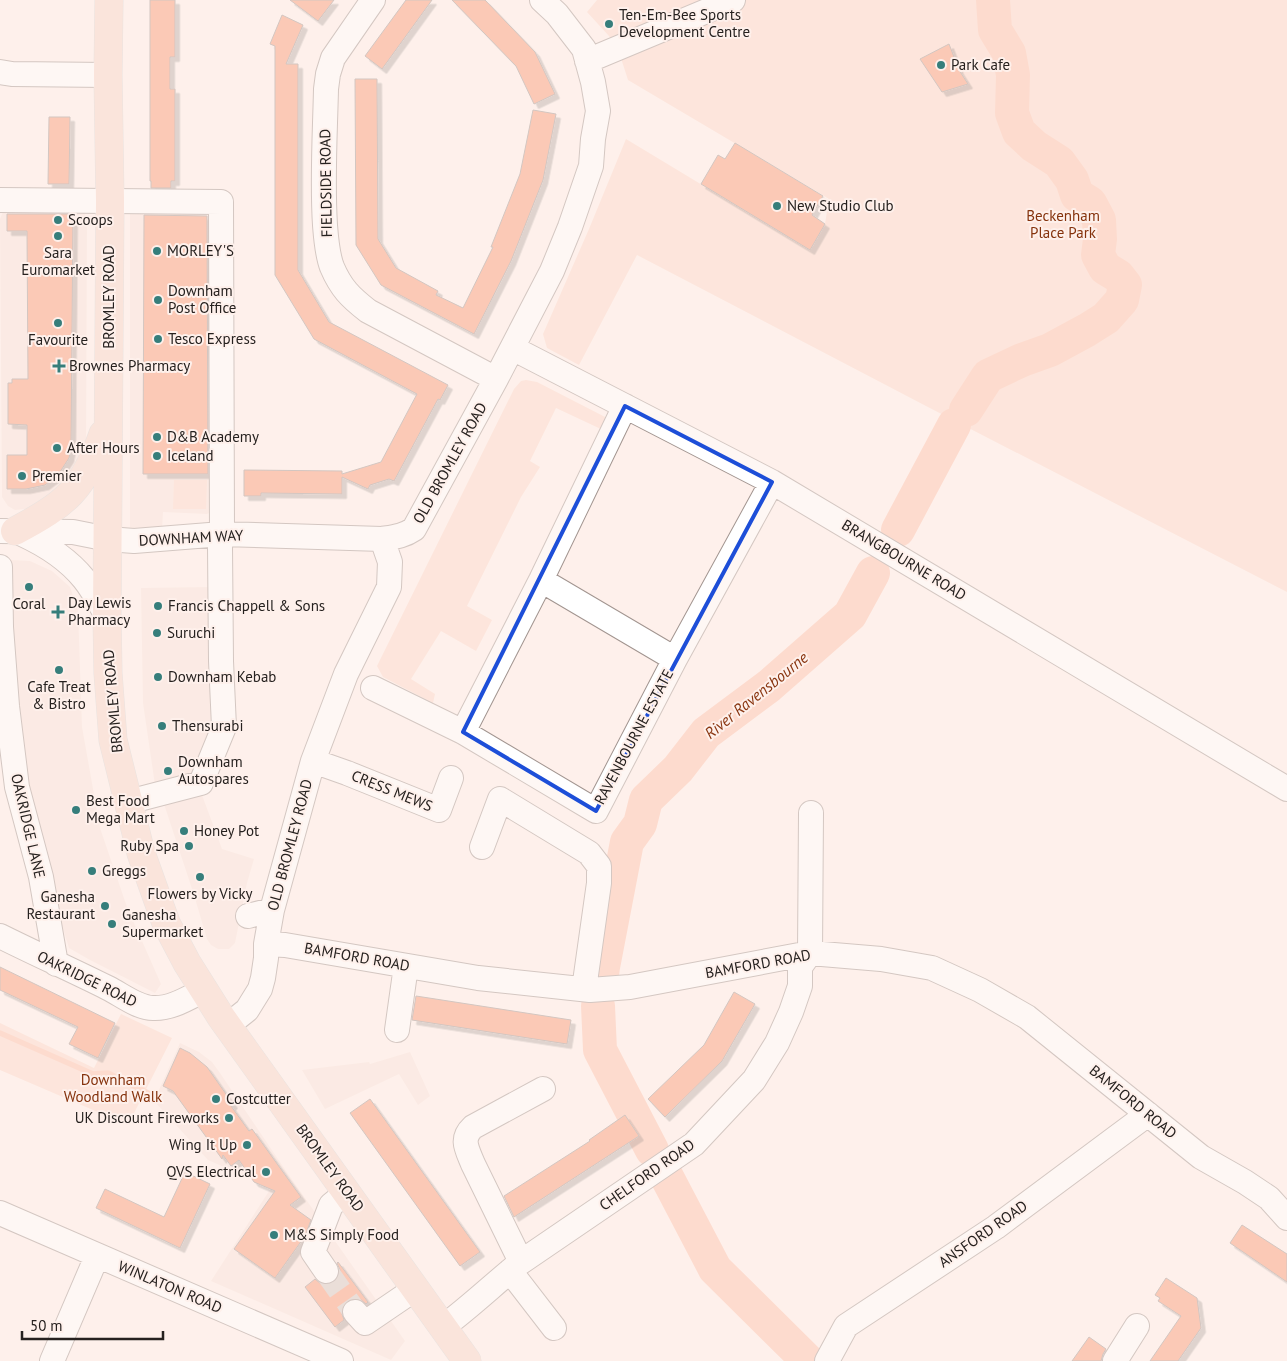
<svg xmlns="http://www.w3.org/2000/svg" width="1287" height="1361" viewBox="0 0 1287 1361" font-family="'PT Sans',sans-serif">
  <defs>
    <filter id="shadow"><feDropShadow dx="4.5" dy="4.5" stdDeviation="0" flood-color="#0004"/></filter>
  </defs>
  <rect width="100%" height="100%" fill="#fef0eb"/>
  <!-- built -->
  <path fill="#f9e3db" d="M 215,206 L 211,512 L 207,514 L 163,512 L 162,530 L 131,530 L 130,528 L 130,214 L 133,210 Z
    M 6,209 L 84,212 L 87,218 L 86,452 L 79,473 L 34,508 L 15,510 L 8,506 L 2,497 L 0,219 L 2,214 Z
    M 11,560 L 30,561 L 52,571 L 70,587 L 78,610 L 82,727 L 100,828 L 127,907 L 161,984 L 155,993 L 90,960 L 69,948 L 49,884 L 9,701 Z
    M 212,587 L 216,725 L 194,777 L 155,785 L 143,703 L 141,588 Z
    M 202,795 L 222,849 L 254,859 L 247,883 L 235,943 L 229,949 L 218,949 L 211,945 L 207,939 L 194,895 L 164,804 Z
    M 180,1043 L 199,1052 L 212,1062 L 220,1073 L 284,1168 L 405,1341 L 391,1360 L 211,1281 L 271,1188 L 208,1160 L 154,1101 Z
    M 410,1052 L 430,1096 L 418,1105 L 399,1074 L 325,1109 L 302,1070 L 369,1062 L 370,1064 Z"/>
  <!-- green -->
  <path fill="#fcd8ca" d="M 597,0 L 1287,0 L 1287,592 L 926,406 L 637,255 L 579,365 L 547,348 L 543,334 L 589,229 L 626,139 L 810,250 L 825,224 L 829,199 L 628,80 L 619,52 L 609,36 L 587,12 Z
    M 526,380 L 537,382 L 609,419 L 603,430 L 556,408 L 530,461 L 540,467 L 521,497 L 467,606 L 492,620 L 476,651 L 441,631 L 411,679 L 435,694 L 433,703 L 383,677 L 377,666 L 514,389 L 521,381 Z
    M 174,480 L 207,480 L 206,509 L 173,509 Z
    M 121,1014 L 172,1038 L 128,1125 L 0,1070 L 0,1023 L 94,1068 Z"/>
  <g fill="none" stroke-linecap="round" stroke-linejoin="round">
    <!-- stream -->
    <path stroke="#fdc2ac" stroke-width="5.5" d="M 0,1033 L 93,1074 L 108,1073 L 152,1095"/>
    <!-- river -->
    <path stroke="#fdc2ac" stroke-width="34" d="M 966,410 L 988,376 L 1022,360 L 1050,350 L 1087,330 L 1106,318 L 1122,300 L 1125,285 L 1118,276 L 1105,268 L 1098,255 L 1100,239 L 1099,220 L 1090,203 L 1077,195 L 1072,180 L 1059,162 L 1034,146 L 1019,132 L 1012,113 L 1013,75 L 1009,53 L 995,30 L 993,0
      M 898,530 L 954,425
      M 600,991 L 603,967 L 627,842 L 640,824 L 646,800 L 678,769 L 706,733 L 769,686 L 850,615 L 873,573
      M 598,1006 L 600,1050 L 652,1150
      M 659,1162 L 715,1269 L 808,1361"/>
  </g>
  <!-- building -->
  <path fill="#f99a76" stroke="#a0938e" filter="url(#shadow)" d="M 150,0 L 175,0 L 175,57 L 170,57 L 170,89 L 175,89 L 175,181 L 171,181 L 171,188 L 151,188 L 151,181 L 150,181 Z
    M 290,0 L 334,0 L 318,21 Z
    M 406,0 L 432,0 L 382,69 L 365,56 Z
    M 452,0 L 485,0 L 535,52 L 555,94 L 534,104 L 516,66 Z
    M 282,15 L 303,25 L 286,64 L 298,64 L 298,270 L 329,322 L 448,385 L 440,400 L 438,399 L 394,481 L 389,479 L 370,485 L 368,489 L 342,477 L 342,494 L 261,493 L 261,496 L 244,496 L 244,470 L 342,471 L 342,474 L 381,462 L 417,394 L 314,339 L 275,275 L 275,46 L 270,44 Z
    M 949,44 L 959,70 L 968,84 L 942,92 L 920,59 Z
    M 355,79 L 377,79 L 378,239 L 396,268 L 438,291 L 436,295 L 463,308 L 493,247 L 491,247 L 520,174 L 533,110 L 556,114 L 543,180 L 511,261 L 474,334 L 381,285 L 356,245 Z
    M 49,117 L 70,117 L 69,184 L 48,184 Z
    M 735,143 L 823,196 L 812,215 L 825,224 L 810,250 L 701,184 L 718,155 L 725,159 Z
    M 7,214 L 73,214 L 71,448 L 69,458 L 58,475 L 45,485 L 26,489 L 7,489 L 7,455 L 27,455 L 27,425 L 8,424 L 8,383 L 12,383 L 12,379 L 28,379 L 27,231 L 7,231 Z
    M 144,215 L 207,216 L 208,474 L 143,474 Z
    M 0,967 L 115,1023 L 98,1058 L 69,1044 L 78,1027 L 0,990 Z
    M 734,992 L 755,1004 L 722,1061 L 665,1117 L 648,1099 L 704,1045 Z
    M 416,996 L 571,1020 L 567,1044 L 412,1020 Z
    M 180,1048 L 190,1053 L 207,1067 L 233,1104 L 231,1106 L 249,1131 L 252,1129 L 301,1197 L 290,1205 L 311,1220 L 305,1236 L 275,1278 L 234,1249 L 275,1191 L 254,1182 L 239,1160 L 231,1166 L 223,1155 L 222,1159 L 173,1091 L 163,1086 Z
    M 370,1099 L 480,1252 L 460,1266 L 350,1113 Z
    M 625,1115 L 639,1136 L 514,1217 L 504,1196 L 590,1141 L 589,1140 Z
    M 185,1172 L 210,1184 L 180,1248 L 96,1208 L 105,1189 L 164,1217 Z
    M 1242,1225 L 1287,1254 L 1287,1282 L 1230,1243 Z
    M 338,1262 L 368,1302 L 366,1304 L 360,1299 L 353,1299 L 346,1302 L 342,1308 L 342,1314 L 344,1320 L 335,1327 L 305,1287 L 315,1279 L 321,1284 L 327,1285 L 334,1282 L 339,1276 L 340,1270 L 337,1263 Z
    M 1166,1278 L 1197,1298 L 1201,1328 L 1178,1361 L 1150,1361 L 1181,1316 L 1158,1301 L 1160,1298 L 1155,1295 Z
    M 1089,1337 L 1106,1349 L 1103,1354 L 1101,1361 L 1072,1361 Z"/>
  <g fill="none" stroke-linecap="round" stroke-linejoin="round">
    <!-- minor-tunnel -->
    <path stroke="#d3c7c2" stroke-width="24" stroke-dasharray="24 12" stroke-linecap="butt" d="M 326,1271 L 355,1312"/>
    <!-- minor casing -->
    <g stroke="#a29590" stroke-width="26">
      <path id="minor" d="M 373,0 L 333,58 L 328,74 L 326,89 C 325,134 322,180 325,225 C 326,238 327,254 332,267 C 341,288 350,297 368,311 L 496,379
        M 587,61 L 733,0
        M 0,72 L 12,74 L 108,75
        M 0,200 L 221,202 L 222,534 L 220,547 L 221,661 L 224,727 L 201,783 L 128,802
        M 512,349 L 522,353 L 772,482 L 1287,789
        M 0,531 L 73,532 L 108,539 L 134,541 L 222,534 L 382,539 C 394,537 404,536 414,529 L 496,379 L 552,271 L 570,227 L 591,166 L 593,139 L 598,111 L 593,82 L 584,49 L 557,14 L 542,0
        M 22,534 C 46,545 67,558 84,579 C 93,590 100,604 107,616
        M 0,567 L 1,627 L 7,706 L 17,787 L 41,877 L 56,964
        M 675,659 L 772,482
        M 373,688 L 463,732 L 596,811 L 675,659 L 541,580
        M 463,732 L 541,580 L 625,406
        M 313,761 L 347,773 L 439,810 L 451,778
        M 482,847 L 500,799 L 589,853 L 599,866 L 599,883 L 584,989
        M 248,916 L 272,910
        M 0,936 C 36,954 72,970 108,988 C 122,995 138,1008 153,1008 C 171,1009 188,998 204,990
        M 266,944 L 285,945 L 478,978 L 590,990 L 630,987 L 810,953 L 881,959 L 932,968 L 980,990 L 1027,1017 L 1201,1157 L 1245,1182 L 1269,1198 L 1287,1218
        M 810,953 L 811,813
        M 227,1026 L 247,1010 L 260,989 L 263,978 L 266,958 L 266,944 L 272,910 L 313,761 L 346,674 L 389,587 L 390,562 L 382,539
        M 397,1030 L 406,966
        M 0,1213 L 341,1361
        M 521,1262 L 473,1164 C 467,1149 460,1139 473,1127 L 543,1089
        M 326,1271 L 313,1252 L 331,1205 L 347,1192
        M 510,1271 L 554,1328
        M 355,1312 L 365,1323 L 415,1289
        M 443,1327 C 470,1307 495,1283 521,1262 L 694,1144 L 754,1080 L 777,1043 L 791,1012 L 800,986 L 800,967 L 810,953
        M 52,1361 L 97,1256
        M 827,1361 L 846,1326 L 996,1227 L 1148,1114
        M 1115,1361 L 1137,1326"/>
    </g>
    <!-- major casing -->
    <g stroke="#d4d3d2" stroke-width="29">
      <path id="major" d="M 109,0 L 108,75 L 110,201 L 107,616 L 108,673 L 113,740 L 141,853 L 166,923 L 187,963 L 221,1017 L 467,1361
        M 15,531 C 66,504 84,489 103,434"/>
    </g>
    <!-- minor -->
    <use href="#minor" stroke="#fff" stroke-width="24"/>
    <!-- major -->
    <use href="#major" stroke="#f5d4c8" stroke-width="28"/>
  </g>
  <!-- marked area -->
  <path d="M0 0H1287V1361H0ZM 625,406 L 772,482 L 596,811 L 463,732 Z" fill="#fef0eb" fill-opacity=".55" fill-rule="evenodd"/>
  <path fill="none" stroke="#1d4ed8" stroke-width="4" stroke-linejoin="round" d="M 625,406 L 772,482 L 596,811 L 463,732 Z"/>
  <!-- markers -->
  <g fill="#367e7b" stroke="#fef0eb" stroke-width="2">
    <circle cx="609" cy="24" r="5"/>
    <circle cx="941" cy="65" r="5"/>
    <circle cx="777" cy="206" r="5"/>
    <circle cx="58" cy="220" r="5"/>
    <circle cx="58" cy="236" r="5"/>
    <circle cx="157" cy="251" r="5"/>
    <circle cx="158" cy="300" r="5"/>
    <circle cx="58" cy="323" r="5"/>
    <circle cx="158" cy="339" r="5"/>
    <path d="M56.5 358.5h5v5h5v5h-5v5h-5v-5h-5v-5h5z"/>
    <circle cx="157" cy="437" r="5"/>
    <circle cx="57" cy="448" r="5"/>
    <circle cx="157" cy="456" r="5"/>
    <circle cx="22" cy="476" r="5"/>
    <circle cx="29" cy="587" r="5"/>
    <circle cx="158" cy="606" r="5"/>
    <path d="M55.5 604.5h5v5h5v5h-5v5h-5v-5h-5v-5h5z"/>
    <circle cx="157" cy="633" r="5"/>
    <circle cx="59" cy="670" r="5"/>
    <circle cx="158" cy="677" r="5"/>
    <circle cx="162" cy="726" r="5"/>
    <circle cx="168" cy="771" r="5"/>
    <circle cx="76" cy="810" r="5"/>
    <circle cx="184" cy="831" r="5"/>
    <circle cx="189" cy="846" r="5"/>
    <circle cx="92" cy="871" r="5"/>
    <circle cx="200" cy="877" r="5"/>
    <circle cx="105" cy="906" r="5"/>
    <circle cx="112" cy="924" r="5"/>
    <circle cx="216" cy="1099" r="5"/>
    <circle cx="229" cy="1118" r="5"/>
    <circle cx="247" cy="1145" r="5"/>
    <circle cx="266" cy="1172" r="5"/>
    <circle cx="274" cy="1235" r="5"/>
  </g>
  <g text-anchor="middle" stroke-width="4" stroke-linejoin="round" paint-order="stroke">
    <!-- poi labels -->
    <g font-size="15" fill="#26211f" stroke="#fef0eb" text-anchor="start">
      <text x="619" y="20">Ten-Em-Bee Sports<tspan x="619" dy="17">Development Centre</tspan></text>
      <text x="951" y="70">Park Cafe</text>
      <text x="787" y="211">New Studio Club</text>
      <text x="68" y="225">Scoops</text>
      <text x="167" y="256">MORLEY'S</text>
      <text x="58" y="258" text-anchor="middle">Sara<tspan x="58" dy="17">Euromarket</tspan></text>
      <text x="168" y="296">Downham<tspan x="168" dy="17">Post Office</tspan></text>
      <text x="168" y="344">Tesco Express</text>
      <text x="58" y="345" text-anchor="middle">Favourite</text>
      <text x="69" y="371">Brownes Pharmacy</text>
      <text x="167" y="442">D&amp;B Academy</text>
      <text x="67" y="453">After Hours</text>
      <text x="167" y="461">Iceland</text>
      <text x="32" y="481">Premier</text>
      <text x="68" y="608">Day Lewis<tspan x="68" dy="17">Pharmacy</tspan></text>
      <text x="29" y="609" text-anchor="middle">Coral</text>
      <text x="168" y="611">Francis Chappell &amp; Sons</text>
      <text x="167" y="638">Suruchi</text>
      <text x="168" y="682">Downham Kebab</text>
      <text x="59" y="692" text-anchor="middle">Cafe Treat<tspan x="59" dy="17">&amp; Bistro</tspan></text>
      <text x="172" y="731">Thensurabi</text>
      <text x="178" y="767">Downham<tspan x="178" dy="17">Autospares</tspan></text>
      <text x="86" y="806">Best Food<tspan x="86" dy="17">Mega Mart</tspan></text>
      <text x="194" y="836">Honey Pot</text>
      <text x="179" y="851" text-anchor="end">Ruby Spa</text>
      <text x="102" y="876">Greggs</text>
      <text x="200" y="899" text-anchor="middle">Flowers by Vicky</text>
      <text x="95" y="902" text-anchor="end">Ganesha<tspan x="95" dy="17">Restaurant</tspan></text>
      <text x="122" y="920">Ganesha<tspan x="122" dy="17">Supermarket</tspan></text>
      <text x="226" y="1104">Costcutter</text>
      <text x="219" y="1123" text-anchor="end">UK Discount Fireworks</text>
      <text x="237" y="1150" text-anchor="end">Wing It Up</text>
      <text x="256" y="1177" text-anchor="end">QVS Electrical</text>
      <text x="284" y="1240">M&amp;S Simply Food</text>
    </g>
    <!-- street labels -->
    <g font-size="15" fill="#26211f" stroke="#fef0eb">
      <text transform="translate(326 183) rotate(-91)" y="5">FIELDSIDE ROAD</text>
      <text transform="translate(109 297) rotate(-90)" y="5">BROMLEY ROAD</text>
      <text transform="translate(450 463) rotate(-61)" y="5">OLD BROMLEY ROAD</text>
      <text transform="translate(191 538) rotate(-3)" y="5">DOWNHAM WAY</text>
      <text transform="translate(904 560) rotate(31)" y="5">BRANGBOURNE ROAD</text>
      <text transform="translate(113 701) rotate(-95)" y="5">BROMLEY ROAD</text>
      <text transform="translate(634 737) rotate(-62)" y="5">RAVENBOURNE ESTATE</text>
      <text transform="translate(392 791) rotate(22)" y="5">CRESS MEWS</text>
      <text transform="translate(28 826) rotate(77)" y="5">OAKRIDGE LANE</text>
      <text transform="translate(290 845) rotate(-75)" y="5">OLD BROMLEY ROAD</text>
      <text transform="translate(357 957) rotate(10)" y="5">BAMFORD ROAD</text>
      <text transform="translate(758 964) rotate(-10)" y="5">BAMFORD ROAD</text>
      <text transform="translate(87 979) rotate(26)" y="5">OAKRIDGE ROAD</text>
      <text transform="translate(1133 1102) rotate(39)" y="5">BAMFORD ROAD</text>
      <text transform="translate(330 1168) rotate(54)" y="5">BROMLEY ROAD</text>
      <text transform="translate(647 1175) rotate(-35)" y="5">CHELFORD ROAD</text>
      <text transform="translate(983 1234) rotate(-35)" y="5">ANSFORD ROAD</text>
      <text transform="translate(170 1287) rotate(23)" y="5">WINLATON ROAD</text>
    </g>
    <!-- park labels -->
    <g font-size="15" fill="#85320c" stroke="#fef0eb">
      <text x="1063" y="221">Beckenham<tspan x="1063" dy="17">Place Park</tspan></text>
      <text x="113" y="1085">Downham<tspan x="113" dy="17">Woodland Walk</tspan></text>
    </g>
    <!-- water labels -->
    <g font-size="16" font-style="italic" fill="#8a3611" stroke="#fef0eb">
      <text transform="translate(756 695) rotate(-39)" y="6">River Ravensbourne</text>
    </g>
  </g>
  <!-- scale -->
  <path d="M22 1331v8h141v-8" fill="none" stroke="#26211f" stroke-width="2.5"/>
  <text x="30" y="1331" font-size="15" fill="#26211f" stroke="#fef0eb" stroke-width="4" paint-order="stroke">50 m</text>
</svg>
